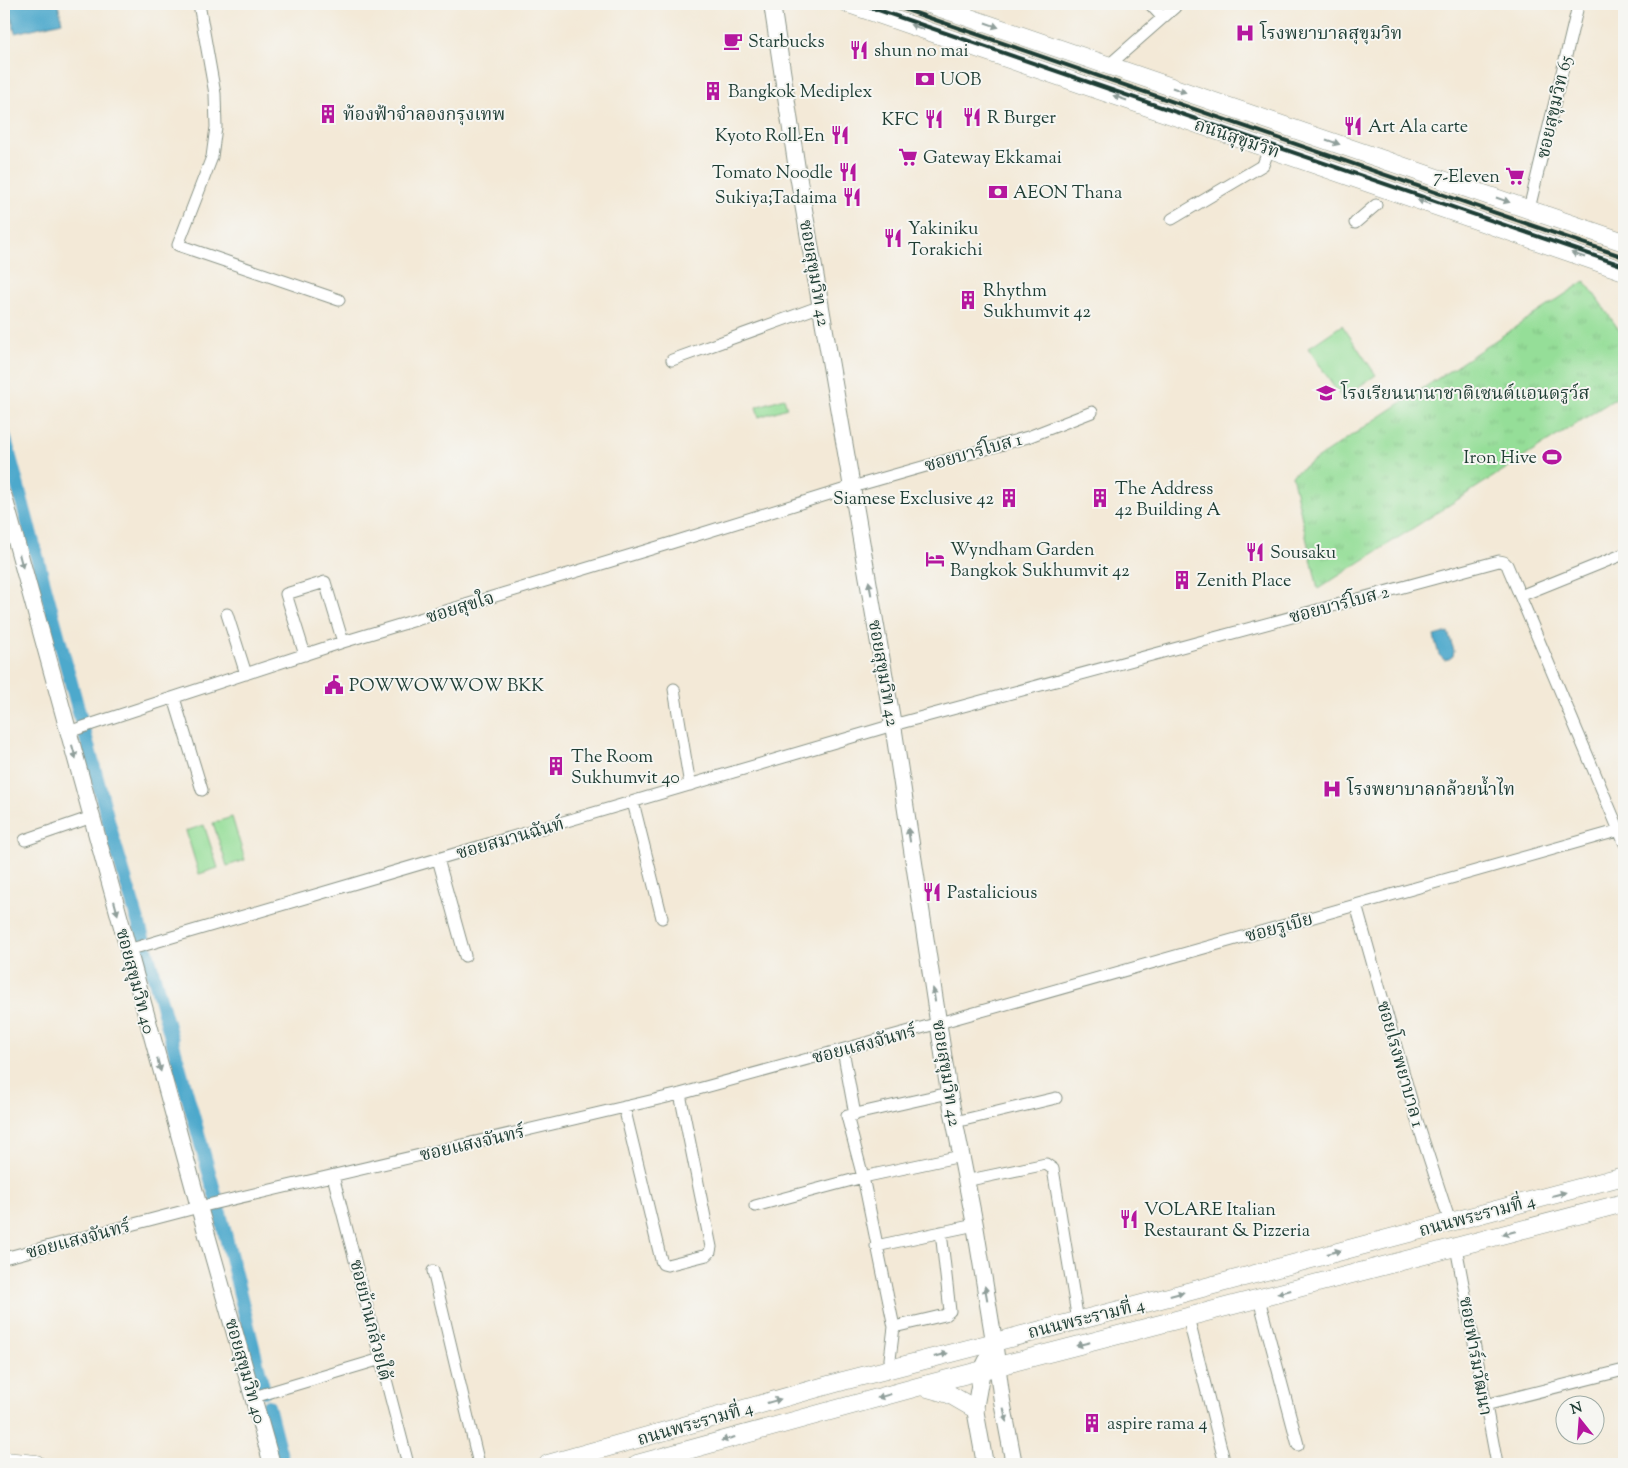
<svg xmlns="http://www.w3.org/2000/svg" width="1628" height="1468" viewBox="0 0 1628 1468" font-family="'Sorts Mill Goudy','Noto Serif Thai',serif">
  <defs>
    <pattern id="grass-tufts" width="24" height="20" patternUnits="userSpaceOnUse" patternTransform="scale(1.25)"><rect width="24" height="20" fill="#95de98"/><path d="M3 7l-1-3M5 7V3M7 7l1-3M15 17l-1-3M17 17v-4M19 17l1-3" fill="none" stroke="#80bf84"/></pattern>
  </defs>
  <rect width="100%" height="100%" fill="#f6f6f2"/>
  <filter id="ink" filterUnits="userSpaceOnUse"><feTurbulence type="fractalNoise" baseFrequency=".02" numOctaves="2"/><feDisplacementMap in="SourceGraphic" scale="10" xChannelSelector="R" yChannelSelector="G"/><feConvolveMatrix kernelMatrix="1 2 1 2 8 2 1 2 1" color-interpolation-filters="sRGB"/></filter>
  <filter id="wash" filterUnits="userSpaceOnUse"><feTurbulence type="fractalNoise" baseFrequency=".0096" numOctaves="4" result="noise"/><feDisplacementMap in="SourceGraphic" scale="20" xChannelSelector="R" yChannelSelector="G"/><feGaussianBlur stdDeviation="1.12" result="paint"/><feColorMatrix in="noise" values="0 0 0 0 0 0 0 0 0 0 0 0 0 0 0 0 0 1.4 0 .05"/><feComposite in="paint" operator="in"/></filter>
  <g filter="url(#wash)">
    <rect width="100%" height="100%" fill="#f3e9d7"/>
    <!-- grass -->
    <path fill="url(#grass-tufts)" stroke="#5a8e66" d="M 1585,281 L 1624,337 L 1624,393 L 1318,589 L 1292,475 Z"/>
    <!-- pitch -->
    <path fill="#95de98" stroke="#5a8e66" d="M 1342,325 L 1376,375 L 1342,398 L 1308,348 Z
      M 784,398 L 787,408 L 759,417 L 756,407 Z
      M 232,817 L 245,860 L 227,866 L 213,823 Z
      M 204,825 L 218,868 L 199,874 L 186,831 Z"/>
    <!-- water -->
    <path fill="#4ea9cc" stroke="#367380" d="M 9,4 L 58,4 L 62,22 L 15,33 Z
      M 1448,632 L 1454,651 L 1453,656 L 1449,659 L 1444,660 L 1439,655 L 1434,636 Z"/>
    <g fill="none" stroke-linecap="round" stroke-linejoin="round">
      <!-- canal -->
      <path stroke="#4ea9cc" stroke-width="14" d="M 4,435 L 113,838 L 146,948 L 217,1201 L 264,1391
        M 268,1406 L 283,1464"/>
    </g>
  </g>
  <g filter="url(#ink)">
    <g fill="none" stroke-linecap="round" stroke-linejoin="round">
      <!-- street casing -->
      <g stroke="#899386" stroke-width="13">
        <path id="street" d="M 199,4 L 215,94 L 216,127 L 212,157 L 178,245 L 339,300
          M 1150,4 L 1163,18
          M 1109,65 L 1175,7
          M 1529,209 L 1577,10 L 1576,4
          M 1172,219 L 1263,165 L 1269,149
          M 1355,223 L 1376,205
          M 672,360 L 821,306
          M 1520,596 L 1624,554
          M 227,614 L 246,674
          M 305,655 L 286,594 L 325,582 L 343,642
          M 674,689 L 690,785
          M 174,698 L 202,790
          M 68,732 L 343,642 L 671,543 L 852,487 L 1028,437 L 1092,412
          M 633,802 L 662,918
          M 25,840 L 92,817
          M 438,859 L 465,956
          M 1356,905 L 1418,1124 L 1450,1222
          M 128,950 L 893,725 L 1499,561 L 1504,562 L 1507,565 L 1624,842
          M 843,1050 L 855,1115
          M 624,1107 L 661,1260 L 663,1264 L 667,1265 L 707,1255 L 710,1252 L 711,1247 L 680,1094
          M 955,1122 L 1056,1098
          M 333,1176 L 408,1464
          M 965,1181 L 1046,1164 L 1053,1169 L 1078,1321
          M 755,1206 L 863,1177 L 961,1156
          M 876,1246 L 975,1225
          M 1456,1247 L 1497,1464
          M 4,1258 L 199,1207 L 680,1094 L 939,1023 L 1624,829
          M 433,1271 L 479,1464
          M 1259,1299 L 1298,1445
          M 1188,1317 L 1223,1456
          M 894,1327 L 945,1315 L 950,1311 L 941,1232
          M 891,1369 L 890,1359 L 894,1327 L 863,1177 L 847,1116 L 949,1093
          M 254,1397 L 381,1359
          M 1485,1405 L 1624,1370"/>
      </g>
      <!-- secondary casing -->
      <g stroke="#899386" stroke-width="18">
        <path id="secondary" d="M 772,4 L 797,169 L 893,725 L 949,1093 L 975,1225 L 994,1341 L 1002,1401 L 1014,1464
          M 4,497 L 199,1207 L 272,1464
          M 985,1464 L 975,1409 L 982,1370 L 987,1360"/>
      </g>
      <!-- primary casing -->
      <g stroke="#899386" stroke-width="19">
        <path id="primary" d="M 849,4 L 1624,271
          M 929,4 L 1624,242
          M 921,1386 L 949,1394 L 975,1409
          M 4,1461 L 36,1464
          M 548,1464 L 843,1381 L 1127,1308 L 1624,1176
          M 637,1464 L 921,1386 L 1130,1332 L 1624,1203"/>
      </g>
      <!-- street -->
      <use href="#street" stroke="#fff" stroke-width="11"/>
      <!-- secondary -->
      <use href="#secondary" stroke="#fff" stroke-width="16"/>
      <!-- primary -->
      <use href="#primary" stroke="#fff" stroke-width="18"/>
      <!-- rail -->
      <path stroke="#1f3d34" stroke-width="4" d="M 861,4 L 1624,266
        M 889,4 L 1624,257"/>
    </g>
    <!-- one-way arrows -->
    <defs><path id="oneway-solid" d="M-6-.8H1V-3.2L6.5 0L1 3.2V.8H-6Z" transform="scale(1.25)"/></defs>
    <g fill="#8f9e9a">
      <use href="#oneway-solid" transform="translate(992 25) rotate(19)"/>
      <use href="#oneway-solid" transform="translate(917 27) rotate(-161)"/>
      <use href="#oneway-solid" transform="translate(1179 90) rotate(19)"/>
      <use href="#oneway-solid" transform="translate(1120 98) rotate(-161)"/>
      <use href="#oneway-solid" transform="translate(1333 142) rotate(19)"/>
      <use href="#oneway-solid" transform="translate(1503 200) rotate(19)"/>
      <use href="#oneway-solid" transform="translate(1424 202) rotate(-161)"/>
      <use href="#oneway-solid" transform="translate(1578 255) rotate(-161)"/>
      <use href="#oneway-solid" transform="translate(21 561) rotate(75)"/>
      <use href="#oneway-solid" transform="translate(870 588) rotate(-100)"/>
      <use href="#oneway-solid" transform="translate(74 752) rotate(74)"/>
      <use href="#oneway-solid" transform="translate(909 835) rotate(-99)"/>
      <use href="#oneway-solid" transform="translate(116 908) rotate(75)"/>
      <use href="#oneway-solid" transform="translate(934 995) rotate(-99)"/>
      <use href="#oneway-solid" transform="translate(159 1065) rotate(75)"/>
      <use href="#oneway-solid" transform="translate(1559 1194) rotate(-15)"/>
      <use href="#oneway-solid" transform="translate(1509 1233) rotate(165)"/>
      <use href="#oneway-solid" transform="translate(1334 1252) rotate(-15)"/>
      <use href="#oneway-solid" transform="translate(1284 1292) rotate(165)"/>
      <use href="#oneway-solid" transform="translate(986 1293) rotate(-100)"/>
      <use href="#oneway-solid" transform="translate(1177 1294) rotate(-15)"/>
      <use href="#oneway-solid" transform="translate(1083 1344) rotate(166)"/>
      <use href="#oneway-solid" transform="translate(941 1355) rotate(-15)"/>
      <use href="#oneway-solid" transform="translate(884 1396) rotate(164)"/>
      <use href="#oneway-solid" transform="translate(774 1401) rotate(-16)"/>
      <use href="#oneway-solid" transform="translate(1005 1415) rotate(79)"/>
      <use href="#oneway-solid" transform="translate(728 1439) rotate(165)"/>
    </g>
  </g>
  <!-- icons -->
  <defs>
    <g id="hospital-bare" transform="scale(1.5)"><path d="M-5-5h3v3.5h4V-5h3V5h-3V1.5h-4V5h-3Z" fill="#b5179e" stroke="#f6f6f2" stroke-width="2.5" paint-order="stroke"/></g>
    <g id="cafe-bare" transform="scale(1.5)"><path d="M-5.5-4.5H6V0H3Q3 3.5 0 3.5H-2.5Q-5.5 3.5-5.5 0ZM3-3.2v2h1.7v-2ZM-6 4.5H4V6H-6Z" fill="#b5179e" stroke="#f6f6f2" stroke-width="2.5" paint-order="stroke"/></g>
    <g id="restaurant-bare" transform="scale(1.5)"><path d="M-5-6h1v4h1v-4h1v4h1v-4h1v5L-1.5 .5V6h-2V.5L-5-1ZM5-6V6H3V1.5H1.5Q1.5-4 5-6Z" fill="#b5179e" stroke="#f6f6f2" stroke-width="2.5" paint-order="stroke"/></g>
    <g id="bank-bare" transform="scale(1.5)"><path d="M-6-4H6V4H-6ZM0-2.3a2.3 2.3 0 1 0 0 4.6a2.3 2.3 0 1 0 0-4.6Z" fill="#b5179e" stroke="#f6f6f2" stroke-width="2.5" paint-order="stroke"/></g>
    <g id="building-bare" transform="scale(1.5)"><path d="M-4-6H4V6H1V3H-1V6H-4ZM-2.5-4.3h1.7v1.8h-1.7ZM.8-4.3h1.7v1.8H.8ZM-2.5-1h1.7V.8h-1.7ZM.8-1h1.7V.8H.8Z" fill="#b5179e" stroke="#f6f6f2" stroke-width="2.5" paint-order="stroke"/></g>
    <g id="supermarket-bare" transform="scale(1.5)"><path d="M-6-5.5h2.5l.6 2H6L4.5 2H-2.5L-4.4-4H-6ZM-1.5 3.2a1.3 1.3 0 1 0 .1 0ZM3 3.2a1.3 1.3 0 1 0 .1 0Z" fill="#b5179e" stroke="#f6f6f2" stroke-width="2.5" paint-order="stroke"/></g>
    <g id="school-bare" transform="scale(1.5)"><path d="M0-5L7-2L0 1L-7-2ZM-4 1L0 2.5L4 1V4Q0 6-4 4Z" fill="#b5179e" stroke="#f6f6f2" stroke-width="2.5" paint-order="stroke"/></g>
    <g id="stadium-bare" transform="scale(1.5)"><path d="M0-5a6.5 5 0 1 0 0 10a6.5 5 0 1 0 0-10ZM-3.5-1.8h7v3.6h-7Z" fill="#b5179e" stroke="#f6f6f2" stroke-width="2.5" paint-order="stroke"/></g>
    <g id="hotel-bare" transform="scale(1.5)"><path d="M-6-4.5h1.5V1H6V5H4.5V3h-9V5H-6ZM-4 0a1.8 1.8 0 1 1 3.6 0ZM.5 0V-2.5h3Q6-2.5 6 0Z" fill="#b5179e" stroke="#f6f6f2" stroke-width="2.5" paint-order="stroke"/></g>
    <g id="civic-bare" transform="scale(1.5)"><path d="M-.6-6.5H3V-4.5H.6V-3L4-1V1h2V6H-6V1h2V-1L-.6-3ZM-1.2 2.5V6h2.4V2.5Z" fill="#b5179e" stroke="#f6f6f2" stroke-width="2.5" paint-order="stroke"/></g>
  </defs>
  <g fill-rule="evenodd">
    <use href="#hospital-bare" x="1245" y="33"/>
    <use href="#cafe-bare" x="733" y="41"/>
    <use href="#restaurant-bare" x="859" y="50"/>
    <use href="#bank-bare" x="925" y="79"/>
    <use href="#building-bare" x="713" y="91"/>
    <use href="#building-bare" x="328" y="114"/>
    <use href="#restaurant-bare" x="972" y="117"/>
    <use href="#restaurant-bare" x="934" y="119"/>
    <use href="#restaurant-bare" x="1353" y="126"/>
    <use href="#restaurant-bare" x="840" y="135"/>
    <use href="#supermarket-bare" x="908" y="157"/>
    <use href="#restaurant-bare" x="848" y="172"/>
    <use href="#supermarket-bare" x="1515" y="176"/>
    <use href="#bank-bare" x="998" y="192"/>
    <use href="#restaurant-bare" x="852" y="197"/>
    <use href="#restaurant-bare" x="893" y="238"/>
    <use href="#building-bare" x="968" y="300"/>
    <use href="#school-bare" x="1326" y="393"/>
    <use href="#stadium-bare" x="1552" y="457"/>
    <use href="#building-bare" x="1009" y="498"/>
    <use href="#building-bare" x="1100" y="498"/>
    <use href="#restaurant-bare" x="1255" y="552"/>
    <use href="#hotel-bare" x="935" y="559"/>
    <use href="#building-bare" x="1182" y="580"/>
    <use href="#civic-bare" x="334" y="685"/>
    <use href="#building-bare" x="556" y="766"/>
    <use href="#hospital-bare" x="1332" y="789"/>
    <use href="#restaurant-bare" x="932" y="892"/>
    <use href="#restaurant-bare" x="1129" y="1219"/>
    <use href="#building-bare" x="1092" y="1423"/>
  </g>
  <g text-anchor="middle" stroke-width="4" stroke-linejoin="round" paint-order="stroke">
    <!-- poi labels -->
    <g font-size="18" fill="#1f3d34" stroke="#f6f6f2" text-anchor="start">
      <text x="1260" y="39">โรงพยาบาลสุขุมวิท</text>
      <text x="748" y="47">Starbucks</text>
      <text x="874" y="56">shun no mai</text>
      <text x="940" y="85">UOB</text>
      <text x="728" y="97">Bangkok Mediplex</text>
      <text x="343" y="120">ท้องฟ้าจำลองกรุงเทพ</text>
      <text x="987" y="123">R Burger</text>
      <text x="919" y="125" text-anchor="end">KFC</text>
      <text x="1368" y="132">Art Ala carte</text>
      <text x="825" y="141" text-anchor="end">Kyoto Roll-En</text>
      <text x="923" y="163">Gateway Ekkamai</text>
      <text x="833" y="178" text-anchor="end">Tomato Noodle</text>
      <text x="1500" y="182" text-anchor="end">7-Eleven</text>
      <text x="1013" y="198">AEON Thana</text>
      <text x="837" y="203" text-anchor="end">Sukiya;Tadaima</text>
      <text x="908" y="234">Yakiniku<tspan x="908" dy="21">Torakichi</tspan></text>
      <text x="983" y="296">Rhythm<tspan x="983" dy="21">Sukhumvit 42</tspan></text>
      <text x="1341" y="399">โรงเรียนนานาชาติเซนต์แอนดรูว์ส</text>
      <text x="1537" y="463" text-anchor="end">Iron Hive</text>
      <text x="1115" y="494">The Address<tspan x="1115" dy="21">42 Building A</tspan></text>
      <text x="994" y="504" text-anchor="end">Siamese Exclusive 42</text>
      <text x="950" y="555">Wyndham Garden<tspan x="950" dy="21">Bangkok Sukhumvit 42</tspan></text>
      <text x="1270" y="558">Sousaku</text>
      <text x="1197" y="586">Zenith Place</text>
      <text x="349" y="691">POWWOWWOW BKK</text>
      <text x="571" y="762">The Room<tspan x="571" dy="21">Sukhumvit 40</tspan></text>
      <text x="1347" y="795">โรงพยาบาลกล้วยน้ำไท</text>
      <text x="947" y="898">Pastalicious</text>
      <text x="1144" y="1215">VOLARE Italian<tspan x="1144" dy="21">Restaurant &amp; Pizzeria</tspan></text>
      <text x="1107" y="1429">aspire rama 4</text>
    </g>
    <!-- street labels -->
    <g font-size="18" fill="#1f3d34" stroke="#f6f6f2">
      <text transform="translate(1554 107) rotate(-77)" y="6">ซอยสุขุมวิท 65</text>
      <text transform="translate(1237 138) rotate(19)" y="6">ถนนสุขุมวิท</text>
      <text transform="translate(815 273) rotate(80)" y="6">ซอยสุขุมวิท 42</text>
      <text transform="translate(973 452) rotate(-16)" y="6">ซอยบาร์โบส 1</text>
      <text transform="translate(1339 604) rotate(-15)" y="6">ซอยบาร์โบส 2</text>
      <text transform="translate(460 607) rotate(-17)" y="6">ซอยสุขใจ</text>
      <text transform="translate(884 673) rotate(80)" y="6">ซอยสุขุมวิท 42</text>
      <text transform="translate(510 838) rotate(-16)" y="6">ซอยสมานฉันท์</text>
      <text transform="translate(1279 927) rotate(-15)" y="6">ซอยรูเบีย</text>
      <text transform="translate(136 981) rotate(75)" y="6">ซอยสุขุมวิท 40</text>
      <text transform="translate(864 1044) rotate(-15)" y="6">ซอยแสงจันทร์</text>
      <text transform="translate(1401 1064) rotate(74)" y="6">ซอยโรงพยาบาล 1</text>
      <text transform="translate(947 1073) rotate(81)" y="6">ซอยสุขุมวิท 42</text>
      <text transform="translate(472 1143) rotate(-13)" y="6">ซอยแสงจันทร์</text>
      <text transform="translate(1477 1215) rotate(-15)" y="6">ถนนพระรามที่ 4</text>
      <text transform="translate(78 1239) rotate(-15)" y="6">ซอยแสงจันทร์</text>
      <text transform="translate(1086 1318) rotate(-14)" y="6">ถนนพระรามที่ 4</text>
      <text transform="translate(371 1320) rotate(76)" y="6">ซอยบ้านกล้วยใต้</text>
      <text transform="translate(1476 1356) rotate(80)" y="6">ซอยฟาร์มวัฒนา</text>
      <text transform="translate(246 1371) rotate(74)" y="6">ซอยสุขุมวิท 40</text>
      <text transform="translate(695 1423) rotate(-16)" y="6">ถนนพระรามที่ 4</text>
    </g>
  </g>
  <!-- margin -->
  <rect width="1628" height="1468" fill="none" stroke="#f6f6f2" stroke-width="20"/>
  <!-- north arrow -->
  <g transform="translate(1580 1420) rotate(343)"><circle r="24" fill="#f6f6f2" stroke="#a0aca6"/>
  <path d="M0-4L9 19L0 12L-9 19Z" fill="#b5179e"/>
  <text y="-8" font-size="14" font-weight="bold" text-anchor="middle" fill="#1f3d34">N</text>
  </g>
</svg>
